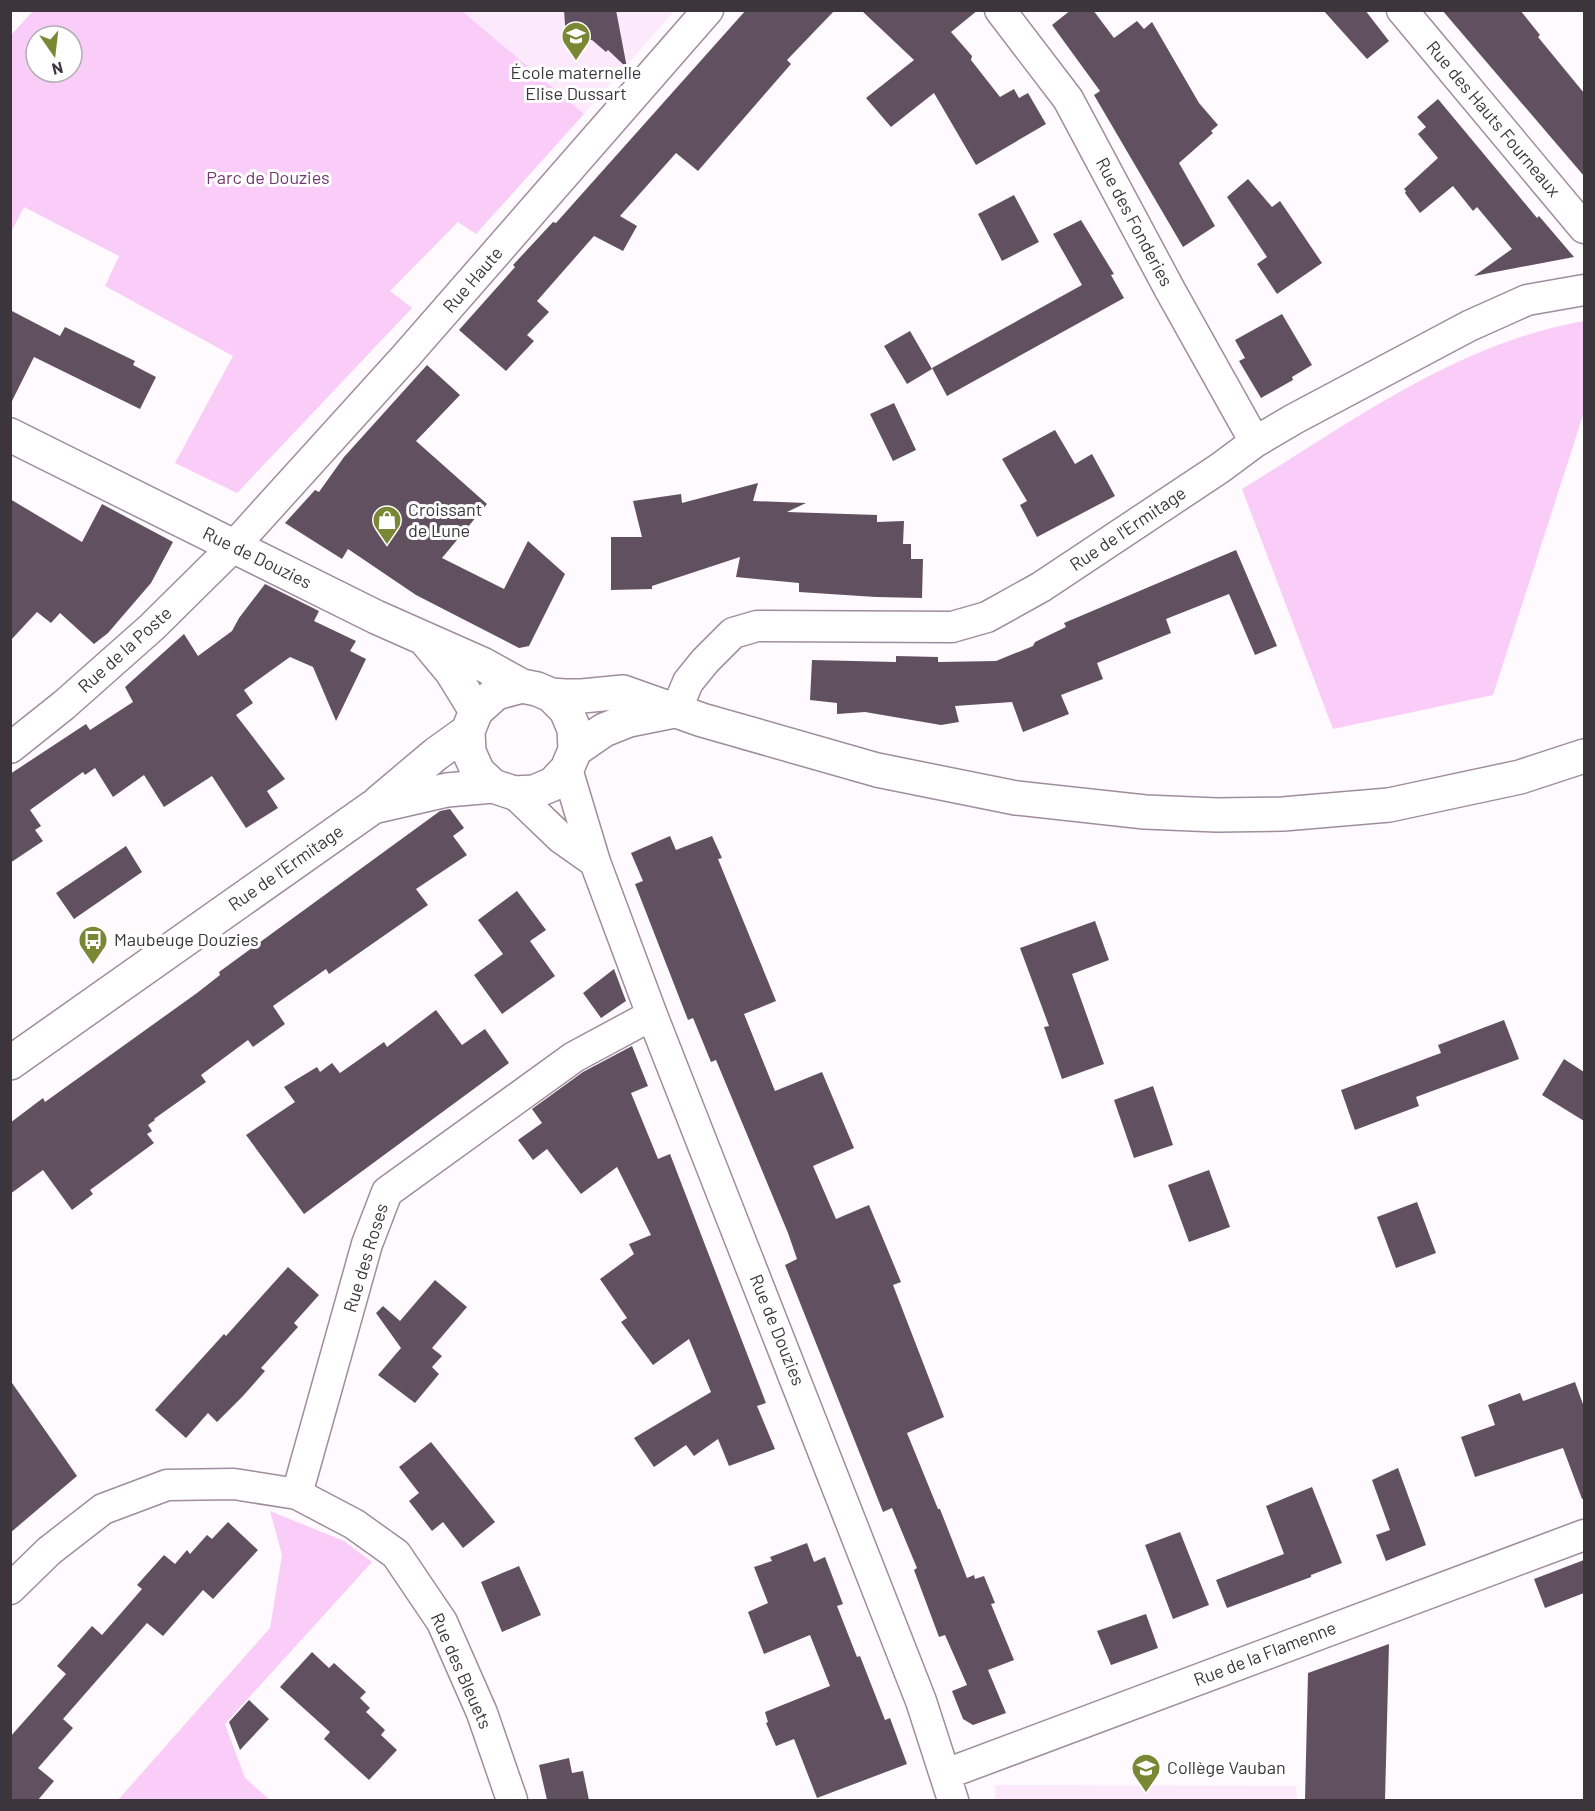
<svg xmlns="http://www.w3.org/2000/svg" width="1595" height="1811" viewBox="0 0 1595 1811" font-family="Barlow,sans-serif">
  <rect width="100%" height="100%" fill="#fefafd"/>
  <!-- built -->
  <path fill="#fde9fc" d="M 462,11 L 674,11 L 584,114 Z
    M 995,1785 L 1296,1786 L 1297,1800 L 995,1800 Z"/>
  <!-- green -->
  <path fill="#facdf8" fill-rule="evenodd" d="M 33,11 L 462,11 L 584,114 L 476,234 L 458,222 L 390,291 L 412,308 L 237,493 L 175,463 L 233,356 L 105,286 L 119,256 L 24,207 L 11,232 L 11,35 ZM 36,36 L 72,36 L 72,72 L 36,72 Z
    M 1584,321 L 1584,412 L 1493,695 L 1333,729 L 1242,489 C 1350,423 1457,343 1584,321 Z
    M 270,1511 L 344,1541 L 372,1562 L 225,1724 L 245,1778 L 270,1800 L 118,1800 L 270,1628 L 282,1555 Z"/>
  <!-- building -->
  <path fill="#615160" d="M 564,10 L 616,10 L 627,68 L 608,50 L 606,52 L 592,40 L 566,39 Z
    M 746,10 L 835,10 L 787,60 L 791,64 L 698,171 L 676,153 L 620,216 L 637,226 L 623,251 L 594,236 L 537,301 L 549,312 L 527,335 L 534,341 L 506,371 L 459,330 L 515,267 L 513,265 L 553,222 L 556,223 Z
    M 861,10 L 978,10 L 951,32 L 972,56 L 971,60 L 1000,97 L 1014,89 L 1019,98 L 1028,93 L 1046,124 L 976,165 L 934,93 L 891,127 L 866,98 L 914,60 Z
    M 1071,10 L 1093,10 L 1114,38 L 1137,21 L 1144,29 L 1152,22 L 1199,103 L 1218,125 L 1211,131 L 1213,133 L 1179,163 L 1215,226 L 1183,247 L 1094,95 L 1100,91 L 1052,25 Z
    M 1323,10 L 1365,10 L 1389,41 L 1367,59 Z
    M 1442,10 L 1520,10 L 1540,35 L 1538,37 L 1584,93 L 1584,176 Z
    M 1438,99 L 1537,218 L 1539,216 L 1574,257 L 1474,276 L 1512,249 L 1477,207 L 1473,211 L 1453,186 L 1420,213 L 1405,193 L 1406,191 L 1404,189 L 1438,158 L 1418,134 L 1426,127 L 1417,117 Z
    M 1248,179 L 1272,207 L 1280,201 L 1322,263 L 1277,294 L 1257,264 L 1267,257 L 1227,197 Z
    M 1014,195 L 1039,242 L 1002,261 L 978,214 Z
    M 1081,220 L 1114,274 L 1111,275 L 1124,298 L 947,396 L 932,368 L 1082,285 L 1053,234 Z
    M 10,310 L 60,336 L 65,327 L 135,361 L 133,365 L 156,377 L 140,409 L 34,357 L 10,405 Z
    M 1282,314 L 1312,365 L 1292,377 L 1293,380 L 1261,398 L 1239,361 L 1245,358 L 1235,340 Z
    M 910,331 L 932,369 L 907,384 L 884,346 Z
    M 427,365 L 460,395 L 416,441 L 487,504 L 442,558 L 504,589 L 528,541 L 565,574 L 529,646 L 519,648 L 416,595 L 348,549 L 342,559 L 285,523 L 315,490 L 319,492 L 344,457 Z
    M 894,403 L 916,450 L 893,461 L 870,414 Z
    M 1055,430 L 1075,464 L 1092,454 L 1115,496 L 1037,537 L 1020,505 L 1027,501 L 1002,459 Z
    M 758,483 L 753,501 L 806,503 L 787,512 L 877,515 L 877,522 L 904,521 L 903,544 L 911,544 L 911,559 L 923,559 L 922,598 L 876,597 L 799,592 L 799,583 L 736,577 L 740,557 L 652,586 L 652,589 L 611,590 L 611,537 L 642,537 L 633,501 L 681,494 L 682,503 Z
    M 10,499 L 82,542 L 102,504 L 173,542 L 151,583 L 108,633 L 94,644 L 60,613 L 51,623 L 37,612 L 10,641 Z
    M 1236,550 L 1277,646 L 1255,655 L 1229,594 L 1166,619 L 1171,633 L 1097,663 L 1103,679 L 1061,695 L 1069,714 L 1023,732 L 1012,702 L 955,706 L 959,722 L 941,725 L 865,712 L 837,714 L 837,703 L 810,700 L 812,660 L 896,662 L 896,656 L 938,657 L 938,662 L 996,661 L 1033,646 L 1035,642 L 1066,627 L 1064,623 Z
    M 265,584 L 319,611 L 314,621 L 356,641 L 350,651 L 366,659 L 336,721 L 313,667 L 290,657 L 244,690 L 253,703 L 236,715 L 285,779 L 267,791 L 278,808 L 246,828 L 212,776 L 164,807 L 144,775 L 113,797 L 95,768 L 85,775 L 83,772 L 30,810 L 41,826 L 35,830 L 43,841 L 10,863 L 10,774 L 86,724 L 90,730 L 133,702 L 125,687 L 184,634 L 198,656 L 232,631 L 239,618 Z
    M 450,809 L 464,828 L 453,836 L 467,855 L 416,889 L 428,905 L 329,974 L 326,969 L 273,1006 L 285,1024 L 253,1047 L 248,1040 L 201,1075 L 206,1082 L 154,1119 L 155,1120 L 148,1125 L 152,1131 L 147,1134 L 154,1143 L 90,1190 L 93,1194 L 72,1210 L 43,1170 L 10,1194 L 10,1123 L 43,1098 L 45,1102 L 197,993 L 220,975 L 219,972 L 440,811 Z
    M 670,836 L 676,850 L 712,836 L 722,858 L 718,859 L 776,1001 L 744,1014 L 775,1091 L 822,1072 L 854,1148 L 813,1166 L 836,1219 L 869,1205 L 901,1282 L 893,1285 L 944,1417 L 907,1433 L 938,1509 L 940,1509 L 967,1578 L 974,1575 L 975,1579 L 984,1576 L 995,1603 L 991,1604 L 1014,1660 L 988,1670 L 1006,1713 L 973,1725 L 963,1719 L 952,1691 L 967,1685 L 945,1635 L 939,1637 L 914,1570 L 917,1568 L 892,1508 L 883,1512 L 785,1265 L 797,1259 L 788,1233 L 716,1060 L 711,1062 L 693,1018 L 688,1020 L 635,884 L 643,881 L 631,853 Z
    M 126,846 L 142,872 L 74,919 L 56,893 Z
    M 517,891 L 546,930 L 530,941 L 555,976 L 502,1014 L 474,975 L 503,954 L 478,920 Z
    M 1095,921 L 1109,960 L 1072,974 L 1104,1064 L 1062,1079 L 1044,1027 L 1049,1026 L 1020,948 Z
    M 614,969 L 626,1001 L 601,1018 L 583,993 Z
    M 436,1010 L 462,1045 L 485,1029 L 509,1063 L 304,1214 L 246,1135 L 295,1102 L 284,1087 L 317,1067 L 320,1072 L 332,1063 L 340,1073 L 384,1042 L 387,1047 Z
    M 1504,1020 L 1519,1059 L 1416,1097 L 1419,1106 L 1355,1130 L 1341,1090 L 1441,1053 L 1438,1045 Z
    M 632,1046 L 648,1086 L 631,1093 L 658,1159 L 670,1154 L 766,1403 L 757,1406 L 775,1449 L 729,1466 L 718,1439 L 694,1456 L 686,1445 L 654,1467 L 634,1438 L 711,1392 L 689,1339 L 653,1365 L 621,1322 L 627,1318 L 600,1279 L 634,1254 L 629,1244 L 651,1235 L 617,1167 L 581,1194 L 547,1149 L 533,1160 L 518,1140 L 542,1123 L 532,1109 L 583,1072 Z
    M 1564,1059 L 1584,1072 L 1584,1121 L 1542,1095 Z
    M 1153,1086 L 1173,1145 L 1134,1158 L 1114,1100 Z
    M 1209,1170 L 1230,1227 L 1189,1242 L 1168,1185 Z
    M 1417,1202 L 1436,1253 L 1396,1268 L 1377,1217 Z
    M 288,1267 L 319,1295 L 294,1323 L 298,1327 L 261,1368 L 265,1371 L 243,1396 L 217,1422 L 208,1413 L 186,1438 L 155,1410 L 224,1334 L 226,1336 Z
    M 435,1280 L 467,1307 L 432,1348 L 442,1356 L 432,1367 L 439,1374 L 415,1403 L 378,1375 L 401,1348 L 376,1313 L 383,1306 L 400,1321 Z
    M 10,1380 L 77,1476 L 10,1533 Z
    M 1575,1382 L 1584,1407 L 1584,1499 L 1582,1499 L 1563,1448 L 1475,1477 L 1461,1437 L 1495,1425 L 1488,1405 L 1520,1393 L 1523,1401 Z
    M 431,1442 L 495,1522 L 463,1548 L 443,1522 L 432,1531 L 409,1501 L 419,1493 L 399,1467 Z
    M 1398,1468 L 1426,1545 L 1386,1561 L 1376,1535 L 1390,1530 L 1372,1480 Z
    M 1312,1487 L 1342,1563 L 1311,1575 L 1311,1577 L 1227,1608 L 1216,1580 L 1284,1554 L 1266,1506 Z
    M 228,1522 L 258,1550 L 213,1599 L 203,1590 L 163,1636 L 147,1623 L 63,1719 L 73,1728 L 38,1768 L 54,1781 L 38,1800 L 10,1800 L 10,1737 L 66,1674 L 57,1666 L 92,1626 L 102,1635 L 142,1589 L 137,1585 L 164,1555 L 175,1564 L 187,1550 L 190,1554 L 207,1535 L 212,1539 Z
    M 1180,1532 L 1209,1605 L 1173,1619 L 1145,1545 Z
    M 807,1543 L 814,1562 L 825,1557 L 843,1604 L 837,1606 L 857,1657 L 860,1656 L 885,1720 L 890,1718 L 907,1764 L 817,1798 L 794,1739 L 776,1746 L 766,1723 L 768,1722 L 765,1712 L 830,1686 L 810,1635 L 764,1654 L 748,1612 L 768,1603 L 754,1567 L 772,1561 L 770,1557 Z
    M 1584,1560 L 1584,1593 L 1545,1608 L 1534,1579 Z
    M 519,1566 L 541,1615 L 502,1632 L 481,1582 Z
    M 1146,1614 L 1158,1648 L 1111,1665 L 1097,1631 Z
    M 1389,1644 L 1385,1800 L 1305,1800 L 1308,1673 Z
    M 312,1652 L 329,1668 L 334,1663 L 366,1692 L 360,1698 L 370,1708 L 366,1712 L 385,1730 L 381,1735 L 397,1750 L 369,1780 L 324,1739 L 330,1732 L 280,1687 Z
    M 249,1700 L 269,1719 L 240,1750 L 229,1722 Z
    M 569,1758 L 572,1773 L 583,1771 L 589,1800 L 547,1800 L 539,1765 Z"/>
  <g fill="none" stroke-linecap="round" stroke-linejoin="round">
    <!-- street casing -->
    <g stroke="#9f8d9e" stroke-width="33">
      <path id="street" d="M 1000,10 L 1068,99 L 1170,290 L 1255,442
        M 1402,10 L 1584,228
        M 676,711 L 688,682 L 705,661 L 733,633 L 757,626 L 952,627 L 987,617 L 1041,587 L 1220,468 L 1255,442 L 1294,419 L 1469,326 L 1527,300 L 1584,290
        M 10,748 L 64,705 L 152,627 L 234,546 L 406,356 L 708,10
        M 567,769 L 595,862 L 652,1015 L 921,1701 L 953,1800
        M 514,793 L 561,838 L 595,862
        M 297,1494 L 367,1244 L 387,1192 L 574,1057 L 652,1015
        M 10,1589 L 49,1551 L 103,1509 L 167,1485 L 234,1484 L 297,1494 L 354,1524 L 396,1554 L 442,1622 L 482,1713 L 512,1800
        M 946,1774 L 1584,1535"/>
    </g>
    <!-- secondary casing -->
    <g stroke="#9f8d9e" stroke-width="36">
      <path id="secondary" d="M 10,435 L 376,617 L 482,664 L 522,686
        M 427,642 L 452,672 L 476,711
        M 551,695 L 566,710 L 574,729 L 575,750 L 567,769 L 553,784 L 534,792 L 514,793 L 493,786 L 478,772 L 469,752 L 468,731 L 476,711 L 496,693 L 522,686 L 537,689 L 551,695 L 565,696 L 582,696 L 623,692 L 702,720 L 877,770 L 1016,798 L 1145,812 L 1217,815 L 1283,814 L 1389,805 L 1520,777 L 1584,756
        M 575,750 L 604,730 L 629,720 L 674,711
        M 379,802 L 436,754 L 468,731
        M 10,1063 L 373,807 L 447,790 L 493,786"/>
    </g>
    <!-- street -->
    <use href="#street" stroke="#fff" stroke-width="30"/>
    <!-- secondary -->
    <use href="#secondary" stroke="#fff" stroke-width="33"/>
  </g>
  <!-- icons -->
  <defs>
    <g id="school-pin" transform="scale(1.5)"><path d="M0 17L-7.5 6A9.5 9.5 0 1 1 7.5 6Z" fill="#7a8735" stroke="#fff"/><path d="M0-5L7-2L0 1L-7-2ZM-4 1L0 2.5L4 1V4Q0 6-4 4Z" fill="#fff"/></g>
    <g id="shop-pin" transform="scale(1.5)"><path d="M0 17L-7.5 6A9.5 9.5 0 1 1 7.5 6Z" fill="#7a8735" stroke="#fff"/><path d="M-5-2.5h2.3a2.7 3.5 0 0 1 5.4 0H5L5.5 6h-11ZM-1.5-2.5h3a1.5 2.3 0 0 0-3 0Z" fill="#fff"/></g>
    <g id="bus-pin" transform="scale(1.5)"><path d="M0 17L-7.5 6A9.5 9.5 0 1 1 7.5 6Z" fill="#7a8735" stroke="#fff"/><path d="M-5-6H5V4H4V6H2V4H-2V6H-4V4H-5ZM-3.5-4V0h7V-4ZM-3.5 1.2v1.5H-2V1.2ZM2 1.2v1.5H3.5V1.2Z" fill="#fff"/></g>
  </defs>
  <g fill-rule="evenodd">
    <use href="#school-pin" x="576" y="36"/>
    <use href="#shop-pin" x="387" y="520"/>
    <use href="#bus-pin" x="93" y="940"/>
    <use href="#school-pin" x="1146" y="1768"/>
  </g>
  <g text-anchor="middle" stroke-width="6" stroke-linejoin="round" paint-order="stroke">
    <!-- poi labels -->
    <g font-size="18" fill="#3c353c" stroke="#fff" text-anchor="start">
      <text x="576" y="79" text-anchor="middle">École maternelle<tspan x="576" dy="21">Elise Dussart</tspan></text>
      <text x="408" y="516">Croissant<tspan x="408" dy="21">de Lune</tspan></text>
      <text x="114" y="946">Maubeuge Douzies</text>
      <text x="1167" y="1774">Collège Vauban</text>
    </g>
    <!-- street labels -->
    <g font-size="18" fill="#3c353c" stroke="#fff">
      <text transform="translate(1493 119) rotate(50)" y="6">Rue des Hauts Fourneaux</text>
      <text transform="translate(1134 222) rotate(62)" y="6">Rue des Fonderies</text>
      <text transform="translate(473 280) rotate(-49)" y="6">Rue Haute</text>
      <text transform="translate(1128 529) rotate(-34)" y="6">Rue de l'Ermitage</text>
      <text transform="translate(257 558) rotate(26)" y="6">Rue de Douzies</text>
      <text transform="translate(125 650) rotate(-42)" y="6">Rue de la Poste</text>
      <text transform="translate(286 868) rotate(-35)" y="6">Rue de l'Ermitage</text>
      <text transform="translate(366 1258) rotate(-73)" y="6">Rue des Roses</text>
      <text transform="translate(777 1330) rotate(68)" y="6">Rue de Douzies</text>
      <text transform="translate(1265 1654) rotate(-21)" y="6">Rue de la Flamenne</text>
      <text transform="translate(461 1671) rotate(66)" y="6">Rue des Bleuets</text>
    </g>
    <!-- park labels -->
    <g font-size="18" fill="#723772" stroke="#fff">
      <text x="268" y="184">Parc de Douzies</text>
    </g>
  </g>
  <!-- border -->
  <rect width="1595" height="1811" fill="none" stroke="#3c353c" stroke-width="24"/>
  <!-- north arrow -->
  <g transform="translate(54 54) rotate(166)"><circle r="28" fill="#ffffff" stroke="#b1aeb1" stroke-width="1.5"/>
  <path d="M0-4.5L10 22L0 15L-10 22Z" fill="#7a8735"/>
  <text y="-9" font-size="16" font-weight="bold" text-anchor="middle" fill="#3c353c">N</text>
  </g>
</svg>
